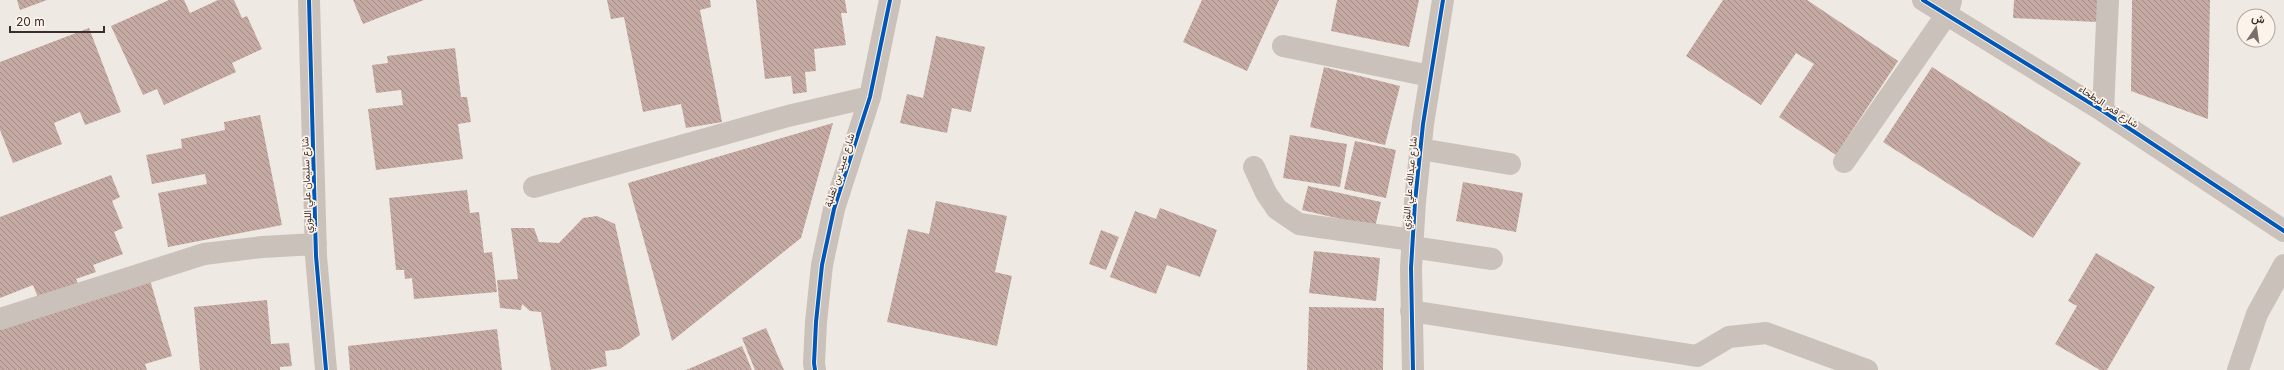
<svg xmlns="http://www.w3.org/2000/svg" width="2284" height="370" viewBox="0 0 2284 370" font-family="Inter,Vazirmatn,sans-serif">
  <defs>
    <pattern id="building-back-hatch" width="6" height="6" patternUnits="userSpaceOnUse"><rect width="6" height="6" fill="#c5aaa3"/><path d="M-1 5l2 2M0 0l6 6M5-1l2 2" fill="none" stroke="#a18b85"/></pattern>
  </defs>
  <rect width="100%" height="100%" fill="#efe9e3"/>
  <!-- building -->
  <path fill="url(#building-back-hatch)" d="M 17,0 L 47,0 L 20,10 Z
    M 169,0 L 184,0 L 190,13 L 218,0 L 234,0 L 242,18 L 247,16 L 262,49 L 232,63 L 236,72 L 164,105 L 157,89 L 143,95 L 111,26 Z
    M 353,0 L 424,0 L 363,24 Z
    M 607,0 L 710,0 L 711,7 L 700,10 L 722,122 L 686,128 L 681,104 L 643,112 L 624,17 L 611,19 Z
    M 756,0 L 845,0 L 847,13 L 841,13 L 846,45 L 814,49 L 816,71 L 805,72 L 807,92 L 793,94 L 791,76 L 765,79 Z
    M 1202,0 L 1279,0 L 1247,71 L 1183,42 Z
    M 1337,0 L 1419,0 L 1409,47 L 1331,31 Z
    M 1723,0 L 1807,0 L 1898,61 L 1836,155 L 1779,117 L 1814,64 L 1796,53 L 1761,105 L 1686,56 Z
    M 2014,0 L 2099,0 L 2098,22 L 2013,18 Z
    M 2132,0 L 2210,0 L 2208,119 L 2131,91 Z
    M 89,28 L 121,112 L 85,125 L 80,112 L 54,123 L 62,144 L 13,163 L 0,130 L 0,62 Z
    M 936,36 L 985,47 L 971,112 L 952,108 L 947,133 L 900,123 L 907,94 L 923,98 Z
    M 455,48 L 461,97 L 467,97 L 471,122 L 458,124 L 463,159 L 376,170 L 368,109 L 403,105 L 401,90 L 376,93 L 372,65 L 388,63 L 387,56 Z
    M 1324,67 L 1400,86 L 1385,145 L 1310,127 Z
    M 1932,67 L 2081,163 L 2033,238 L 1883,142 Z
    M 260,115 L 282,225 L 168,247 L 158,193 L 207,184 L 205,174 L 152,184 L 146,155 L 182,148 L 181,139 L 225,130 L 224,122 Z
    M 833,123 L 801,238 L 672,341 L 628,183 Z
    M 1290,135 L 1347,144 L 1340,187 L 1283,178 Z
    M 1355,141 L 1396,150 L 1386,198 L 1344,189 Z
    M 111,175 L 120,197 L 112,201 L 123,228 L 114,232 L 123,254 L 93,265 L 96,272 L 76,279 L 81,290 L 41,305 L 33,285 L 0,298 L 0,217 Z
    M 1463,182 L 1523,193 L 1516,232 L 1456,221 Z
    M 1308,186 L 1381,202 L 1375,227 L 1302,210 Z
    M 467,190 L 470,213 L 479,212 L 484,253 L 492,252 L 497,292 L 414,299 L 412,278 L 405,279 L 404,270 L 396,270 L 389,198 Z
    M 936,201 L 1007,216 L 995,272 L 1012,276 L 997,346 L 887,322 L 908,229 L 929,234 Z
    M 1160,208 L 1217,230 L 1200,277 L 1167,265 L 1156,294 L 1110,277 L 1135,211 L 1156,219 Z
    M 597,216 L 615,224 L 640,335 L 620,349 L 605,351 L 607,366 L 588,370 L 551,370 L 541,312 L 530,311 L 522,304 L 521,310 L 500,308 L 497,280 L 518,279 L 511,228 L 534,228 L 539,242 L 559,243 L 583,218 Z
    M 1101,230 L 1119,237 L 1106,270 L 1089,264 Z
    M 1314,251 L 1380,258 L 1376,301 L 1309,293 Z
    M 2096,253 L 2155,287 L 2107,370 L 2100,370 L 2055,344 L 2077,306 L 2068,301 Z
    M 150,280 L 172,356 L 145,364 L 147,370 L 0,370 L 0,323 Z
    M 267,300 L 271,344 L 289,343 L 292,366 L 280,367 L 280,370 L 200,370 L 194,307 Z
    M 1309,307 L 1384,308 L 1383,370 L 1307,370 Z
    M 766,328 L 784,370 L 755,370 L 742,338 Z
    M 497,329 L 502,370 L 350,370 L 348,346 Z
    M 742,346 L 752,370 L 686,370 Z"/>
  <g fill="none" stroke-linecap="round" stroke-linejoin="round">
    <!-- minor -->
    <path stroke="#cac1bb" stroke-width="22" d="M 309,0 L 316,256 L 326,370
      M 1923,0 L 2103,111 L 2284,231
      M 1283,46 L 1430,76
      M 2103,111 L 2108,0
      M 1420,149 L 1510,164
      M 1844,162 L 1947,14 L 1951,1
      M 1254,167 L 1266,193 L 1277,209 L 1299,224 L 1412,240
      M 534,187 L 788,116 L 870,97
      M 1412,247 L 1492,259
      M 1411,311 L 1697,356 L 1729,337 L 1766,333 L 1867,370
      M 0,319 L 204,254 L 262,247 L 316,244
      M 815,370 L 814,363 L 816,322 L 822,265 L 834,209 L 870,97 L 890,0
      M 1413,370 L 1411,268 L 1415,202 L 1423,124 L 1443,0
      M 2238,370 L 2257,314 L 2284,265"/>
    <!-- cycleway casing -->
    <g stroke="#fcf3eb" stroke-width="6">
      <path id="cycleway" d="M 309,0 L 316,256 L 326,370
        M 1923,0 L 2103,111 L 2284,231
        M 815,370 L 814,363 L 816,322 L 822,265 L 834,209 L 870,97 L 890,0
        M 1413,370 L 1411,268 L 1415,202 L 1423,124 L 1443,0"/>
    </g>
    <!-- cycleway -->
    <use href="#cycleway" stroke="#0057b8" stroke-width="4"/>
  </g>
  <g text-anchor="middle" stroke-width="3.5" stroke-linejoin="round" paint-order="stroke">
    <!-- street labels -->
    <g font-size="10" fill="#3b2d29" stroke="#fcf3eb">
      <text transform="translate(2109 106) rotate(33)" y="4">شارع قمر البطحاء</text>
      <text transform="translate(839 170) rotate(-72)" y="4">شارع عبيد بن ثعلبة</text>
      <text transform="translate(1409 183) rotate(-85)" y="4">شارع عبدالله علي اللوزي</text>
      <text transform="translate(306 185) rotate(-92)" y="4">شارع سليمان علي اللوزي</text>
    </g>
  </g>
  <!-- north arrow -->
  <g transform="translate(2256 28) rotate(13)"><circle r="19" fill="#fcf3eb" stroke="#afa49d"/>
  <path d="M0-3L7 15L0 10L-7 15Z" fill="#7a6f6a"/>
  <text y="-6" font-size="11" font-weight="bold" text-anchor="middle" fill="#3b2d29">ش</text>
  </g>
  <!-- scale -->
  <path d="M10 26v6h94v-6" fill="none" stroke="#3b2d29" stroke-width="2"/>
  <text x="16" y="26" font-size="12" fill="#3b2d29" stroke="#fcf3eb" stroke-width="3" paint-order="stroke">20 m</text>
</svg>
